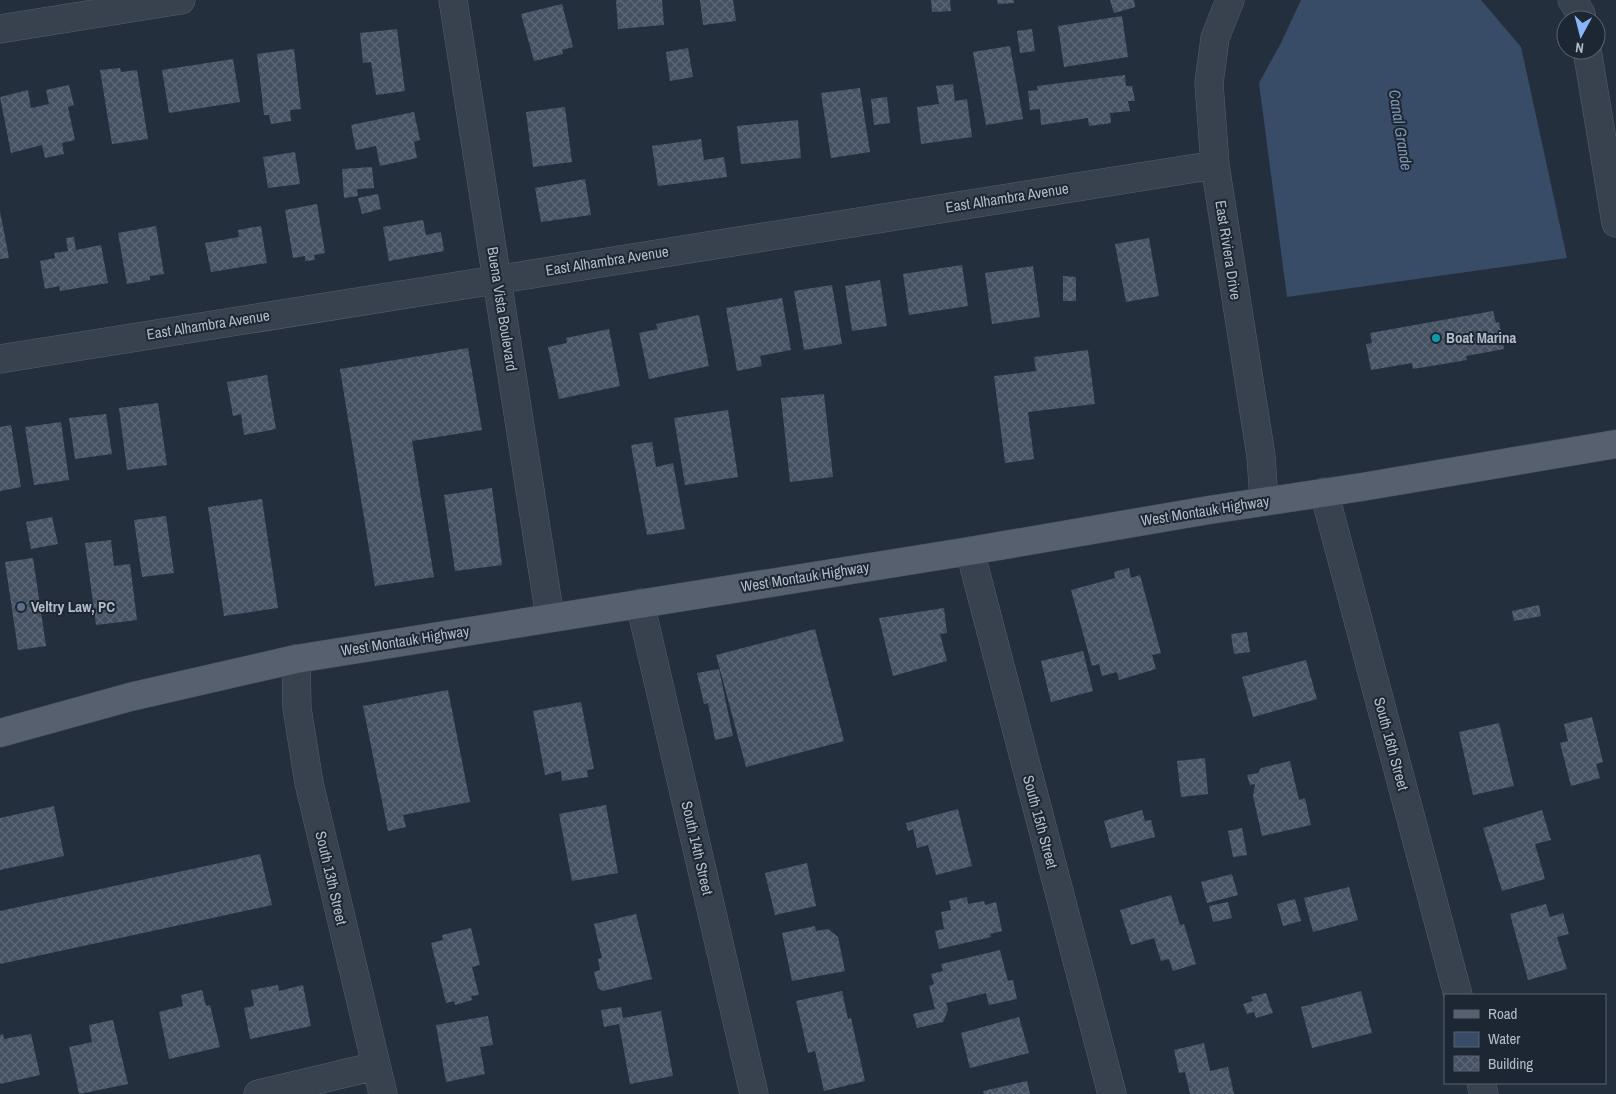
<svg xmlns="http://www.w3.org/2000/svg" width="1616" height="1094" viewBox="0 0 1616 1094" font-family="'Archivo Narrow',sans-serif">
  <defs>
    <pattern id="building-cross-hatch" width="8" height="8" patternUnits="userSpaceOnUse" patternTransform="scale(1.25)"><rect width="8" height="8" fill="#455162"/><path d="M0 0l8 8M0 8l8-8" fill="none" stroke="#5d6877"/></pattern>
  </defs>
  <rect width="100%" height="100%" fill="#242f3e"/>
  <!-- water -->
  <path fill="#394c67" d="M 1301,0 L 1481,0 L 1521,47 L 1567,258 L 1287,297 L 1259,83 L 1281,43 Z"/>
  <!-- building -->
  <path fill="url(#building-cross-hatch)" d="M 616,0 L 662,0 L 664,25 L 618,29 Z
    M 700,0 L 733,0 L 736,21 L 703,25 Z
    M 931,0 L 950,0 L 951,11 L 932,12 Z
    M 997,0 L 1014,0 L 1014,3 L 998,4 Z
    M 1110,0 L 1134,0 L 1135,7 L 1114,13 Z
    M 562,4 L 573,47 L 562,50 L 563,54 L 534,61 L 521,14 Z
    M 1122,16 L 1128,57 L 1064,67 L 1058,26 Z
    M 397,29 L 405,91 L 376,95 L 371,62 L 363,63 L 360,33 Z
    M 1032,29 L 1035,51 L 1020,53 L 1017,31 Z
    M 1010,46 L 1023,119 L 986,125 L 973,52 Z
    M 688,48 L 693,77 L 670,81 L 666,52 Z
    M 294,49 L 301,109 L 290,110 L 291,121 L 271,124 L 269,115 L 264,115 L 257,54 Z
    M 233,59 L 240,102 L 169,113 L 162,70 Z
    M 120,68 L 121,72 L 137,70 L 148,139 L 112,144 L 100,70 Z
    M 1125,75 L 1126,86 L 1132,86 L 1135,101 L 1128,101 L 1130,111 L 1110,113 L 1111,123 L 1089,126 L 1088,118 L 1041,125 L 1040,109 L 1030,110 L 1028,91 L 1038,90 L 1037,86 Z
    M 953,84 L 955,101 L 967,99 L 972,137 L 921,144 L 917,107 L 939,104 L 936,86 Z
    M 69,85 L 74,105 L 68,107 L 75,140 L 62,143 L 64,154 L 45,158 L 42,145 L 11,153 L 0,97 L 28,90 L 31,108 L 49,104 L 46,90 Z
    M 860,88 L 870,152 L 831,158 L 821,93 Z
    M 887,97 L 890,123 L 874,125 L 871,99 Z
    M 565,107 L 572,162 L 533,167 L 526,112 Z
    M 414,112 L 420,140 L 414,142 L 417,158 L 380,166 L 376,146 L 356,150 L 351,125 Z
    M 798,120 L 801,158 L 741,164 L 737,126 Z
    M 701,139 L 704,160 L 724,157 L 727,177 L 658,186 L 652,146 Z
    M 295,152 L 300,184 L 268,188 L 263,157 Z
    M 372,167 L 374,188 L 357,189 L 358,196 L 344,198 L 342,169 Z
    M 585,179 L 591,215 L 541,222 L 535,188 Z
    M 378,194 L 381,209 L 362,214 L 358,198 Z
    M 317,204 L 325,253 L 314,255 L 315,260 L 305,261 L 305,256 L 293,258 L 285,210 Z
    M 0,211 L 9,258 L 0,259 Z
    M 423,220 L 426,235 L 441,232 L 444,251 L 389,261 L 383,227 Z
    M 156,226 L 164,274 L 150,276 L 150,280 L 127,284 L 118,233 Z
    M 261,226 L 267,263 L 211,272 L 205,243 L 239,237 L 238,230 Z
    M 74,237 L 76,250 L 101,245 L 108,283 L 60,291 L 59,286 L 45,289 L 40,261 L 55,258 L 54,253 L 68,251 L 66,238 Z
    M 1149,238 L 1159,296 L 1126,302 L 1115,244 Z
    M 962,265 L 968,306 L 909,315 L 903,274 Z
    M 1033,266 L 1040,317 L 992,324 L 985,273 Z
    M 1063,276 L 1076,277 L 1076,301 L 1063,301 Z
    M 880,280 L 887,326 L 852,331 L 845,286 Z
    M 832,285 L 842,344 L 804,350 L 794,291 Z
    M 782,298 L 791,350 L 760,356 L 762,366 L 737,371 L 726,308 Z
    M 1493,311 L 1496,323 L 1499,322 L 1504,349 L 1466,356 L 1467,360 L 1413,369 L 1412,363 L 1371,370 L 1366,344 L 1372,343 L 1370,333 Z
    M 699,315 L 709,366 L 649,379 L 639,333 L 658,329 L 656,324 Z
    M 609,329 L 620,386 L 559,399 L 548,347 L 567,343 L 566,338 Z
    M 468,348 L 482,430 L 412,441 L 434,577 L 375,586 L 340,369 Z
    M 1088,350 L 1095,404 L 1028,412 L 1034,459 L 1005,463 L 994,376 L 1036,371 L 1034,357 Z
    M 267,375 L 276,429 L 244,435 L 241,414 L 233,416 L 227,382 Z
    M 824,394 L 833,477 L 790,482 L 781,398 Z
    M 158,403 L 167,465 L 127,470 L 119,408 Z
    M 728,410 L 738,477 L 685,485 L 674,418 Z
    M 106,414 L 112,454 L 75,459 L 69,418 Z
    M 61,422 L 69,480 L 34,485 L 25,427 Z
    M 11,425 L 21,487 L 0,491 L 0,427 Z
    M 652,442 L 656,467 L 673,463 L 685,529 L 647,535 L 631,445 Z
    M 492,488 L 502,565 L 455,571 L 444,495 Z
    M 262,499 L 278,608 L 224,616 L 208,507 Z
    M 166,516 L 174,573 L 142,577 L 134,520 Z
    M 52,517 L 58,544 L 31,549 L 26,522 Z
    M 111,540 L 114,566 L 130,564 L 137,620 L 96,625 L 85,543 Z
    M 33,558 L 46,646 L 18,650 L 5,562 Z
    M 1129,568 L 1131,578 L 1140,575 L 1161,653 L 1152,655 L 1156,669 L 1119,680 L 1117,672 L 1102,676 L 1099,664 L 1092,666 L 1071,590 L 1115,578 L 1114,572 Z
    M 1539,605 L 1541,616 L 1514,621 L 1512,611 Z
    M 944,608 L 947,633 L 940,634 L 947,661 L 893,676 L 879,618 Z
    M 815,629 L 844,741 L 746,767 L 716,655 Z
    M 1247,632 L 1250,652 L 1234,654 L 1231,634 Z
    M 1083,651 L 1093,691 L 1051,702 L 1041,661 Z
    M 1306,660 L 1317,699 L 1253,717 L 1242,677 Z
    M 719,669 L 733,736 L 715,740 L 708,703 L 704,704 L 697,673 Z
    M 448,690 L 470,802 L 403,815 L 406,827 L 388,831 L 363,706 Z
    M 581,702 L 594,769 L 587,770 L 588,777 L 562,781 L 561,771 L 545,775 L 533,711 Z
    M 1592,717 L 1603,762 L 1596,764 L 1600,778 L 1571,786 L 1560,743 L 1568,741 L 1564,724 Z
    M 1499,723 L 1514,786 L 1473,795 L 1459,732 Z
    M 1205,758 L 1208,794 L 1181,797 L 1177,761 Z
    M 1290,761 L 1299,800 L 1305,798 L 1311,825 L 1262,836 L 1253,796 L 1255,784 L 1250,785 L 1247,775 L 1258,773 L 1261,768 Z
    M 606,805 L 618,873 L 572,881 L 559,814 Z
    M 54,806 L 64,856 L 0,870 L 0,818 Z
    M 958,809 L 972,866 L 936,875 L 928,845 L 917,848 L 913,829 L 908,831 L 906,823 Z
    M 1142,810 L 1145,821 L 1151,820 L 1155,837 L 1111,848 L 1104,821 Z
    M 1542,810 L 1551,840 L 1535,844 L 1545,879 L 1502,891 L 1483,828 Z
    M 1242,828 L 1247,855 L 1233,857 L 1228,831 Z
    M 260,854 L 272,905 L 0,964 L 0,911 Z
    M 807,863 L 816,906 L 775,915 L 765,873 Z
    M 1232,874 L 1238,895 L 1207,903 L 1201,882 Z
    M 1349,887 L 1358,920 L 1313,932 L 1304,898 Z
    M 1171,895 L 1180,925 L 1184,924 L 1196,964 L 1173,971 L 1169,959 L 1161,961 L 1154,938 L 1131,945 L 1120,910 Z
    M 967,897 L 968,904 L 984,901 L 985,905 L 996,902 L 1002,931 L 990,934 L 991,937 L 939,949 L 935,931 L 944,929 L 941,912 L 951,910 L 949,901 Z
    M 1295,899 L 1301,921 L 1283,926 L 1277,904 Z
    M 1228,902 L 1232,918 L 1213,922 L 1209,906 Z
    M 1546,904 L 1550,917 L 1563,913 L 1569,934 L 1557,937 L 1567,969 L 1528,980 L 1510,914 Z
    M 636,914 L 652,979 L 603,991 L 598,988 L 594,972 L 600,970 L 598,959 L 602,958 L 594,924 Z
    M 815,926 L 816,931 L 828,929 L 838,937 L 845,971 L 792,981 L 782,933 Z
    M 471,928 L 480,965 L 472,967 L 479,995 L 471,996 L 472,1000 L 455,1005 L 454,1001 L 446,1003 L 431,943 L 443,940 L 442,935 Z
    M 1000,950 L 1008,981 L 1013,980 L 1017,999 L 989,1005 L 986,993 L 946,1003 L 948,1010 L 943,1022 L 917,1028 L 913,1014 L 935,1009 L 929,986 L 934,984 L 931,974 L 943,971 L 941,964 Z
    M 278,985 L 279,991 L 303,985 L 311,1026 L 250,1039 L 244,1008 L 254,1006 L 251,990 Z
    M 202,990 L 206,1006 L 210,1005 L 220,1047 L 169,1059 L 159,1012 L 183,1006 L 181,995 Z
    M 842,991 L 848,1019 L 851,1018 L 865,1081 L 824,1091 L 815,1051 L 808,1053 L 796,1001 Z
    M 1361,991 L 1372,1033 L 1312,1048 L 1301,1007 Z
    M 1266,993 L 1273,1013 L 1256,1018 L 1254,1012 L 1247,1014 L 1243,1004 L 1253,1001 L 1251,997 Z
    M 621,1007 L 623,1018 L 661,1011 L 673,1076 L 630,1084 L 619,1024 L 604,1027 L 601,1010 Z
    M 488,1016 L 493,1045 L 480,1047 L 485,1074 L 446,1082 L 436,1025 Z
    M 1019,1017 L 1029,1053 L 970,1068 L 961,1033 Z
    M 113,1020 L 128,1084 L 79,1094 L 69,1047 L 92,1042 L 89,1025 Z
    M 3,1034 L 4,1039 L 31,1034 L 40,1075 L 0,1084 L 0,1035 Z
    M 1204,1043 L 1210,1071 L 1228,1067 L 1234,1094 L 1190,1094 L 1185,1072 L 1179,1073 L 1174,1050 Z
    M 1027,1081 L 1030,1094 L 984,1094 L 983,1091 Z"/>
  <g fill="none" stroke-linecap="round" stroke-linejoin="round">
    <!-- minor casing -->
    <g stroke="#565f6c" stroke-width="29">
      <path id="minor" d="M 453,0 L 550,617
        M 1230,0 L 1215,38 L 1209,83 L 1215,165 L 1261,456 L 1264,501
        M 1572,0 L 1581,14 L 1582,20
        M 0,29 L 181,0
        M 1587,50 L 1616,223
        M 0,359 L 1215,165
        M 1324,492 L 1458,995
        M 970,551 L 1112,1094
        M 640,603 L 754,1094
        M 296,659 L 297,708 L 309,783 L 383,1094
        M 1481,1083 L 1484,1094
        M 258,1094 L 376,1066"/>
    </g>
    <!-- primary casing -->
    <g stroke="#414a57" stroke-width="29">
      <path id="primary" d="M 0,733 L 130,697 L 296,659 L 970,551 L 1209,510 L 1362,487 L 1616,444"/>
    </g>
    <!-- minor -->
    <use href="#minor" stroke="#38414e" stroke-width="28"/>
    <!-- primary -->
    <use href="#primary" stroke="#56606e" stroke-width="28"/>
  </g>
  <!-- markers -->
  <circle fill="#0f9aa8" stroke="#1d2633" stroke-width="2" cx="1436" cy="338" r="5"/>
  <circle fill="#5c6f8a" stroke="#1d2633" stroke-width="2" cx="21" cy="607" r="5"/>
  <g text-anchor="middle" stroke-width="4" stroke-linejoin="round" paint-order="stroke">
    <!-- street labels -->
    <g font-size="15" fill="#b4bcc9" stroke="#1d2633">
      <text transform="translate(1007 198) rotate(-9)" y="5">East Alhambra Avenue</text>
      <text transform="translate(1228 250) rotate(81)" y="5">East Riviera Drive</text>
      <text transform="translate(607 261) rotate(-9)" y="5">East Alhambra Avenue</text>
      <text transform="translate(502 309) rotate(81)" y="5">Buena Vista Boulevard</text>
      <text transform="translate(208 325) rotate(-9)" y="5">East Alhambra Avenue</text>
      <text transform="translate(1205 511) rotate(-9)" y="5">West Montauk Highway</text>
      <text transform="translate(805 577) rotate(-9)" y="5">West Montauk Highway</text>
      <text transform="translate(405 641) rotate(-9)" y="5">West Montauk Highway</text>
      <text transform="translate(1391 744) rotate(75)" y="5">South 16th Street</text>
      <text transform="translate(1040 822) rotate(75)" y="5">South 15th Street</text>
      <text transform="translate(697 848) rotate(77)" y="5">South 14th Street</text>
      <text transform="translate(331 878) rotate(77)" y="5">South 13th Street</text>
    </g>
    <!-- poi labels -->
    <g font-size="15" font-weight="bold" fill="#b4bcc9" stroke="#1d2633" text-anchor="start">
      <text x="1446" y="343">Boat Marina</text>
      <text x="31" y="612">Veltry Law, PC</text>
    </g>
    <!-- water labels -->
    <g font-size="16" font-style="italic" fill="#7c92b1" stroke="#1d2633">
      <text transform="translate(1401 130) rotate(81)" y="6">Canal Grande</text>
    </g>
  </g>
  <!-- legend -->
  <rect x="1444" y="994" width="162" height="90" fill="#1d2633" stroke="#59626f"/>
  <rect x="1454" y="1010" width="25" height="8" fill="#56606e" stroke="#59626f"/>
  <text x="1488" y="1019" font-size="15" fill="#b4bcc9">Road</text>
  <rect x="1454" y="1032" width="25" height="15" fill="#394c67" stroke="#59626f"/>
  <text x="1488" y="1044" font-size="15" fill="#b4bcc9">Water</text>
  <rect x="1454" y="1056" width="25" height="15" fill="url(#building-cross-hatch)" stroke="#59626f"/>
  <text x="1488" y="1069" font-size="15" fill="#b4bcc9">Building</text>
  <!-- north arrow -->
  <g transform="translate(1581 35) rotate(187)"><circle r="24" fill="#1d2633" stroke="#59626f"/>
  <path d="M0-4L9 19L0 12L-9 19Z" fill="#8ab4f8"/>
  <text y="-8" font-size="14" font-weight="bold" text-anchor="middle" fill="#b4bcc9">N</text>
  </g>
</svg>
